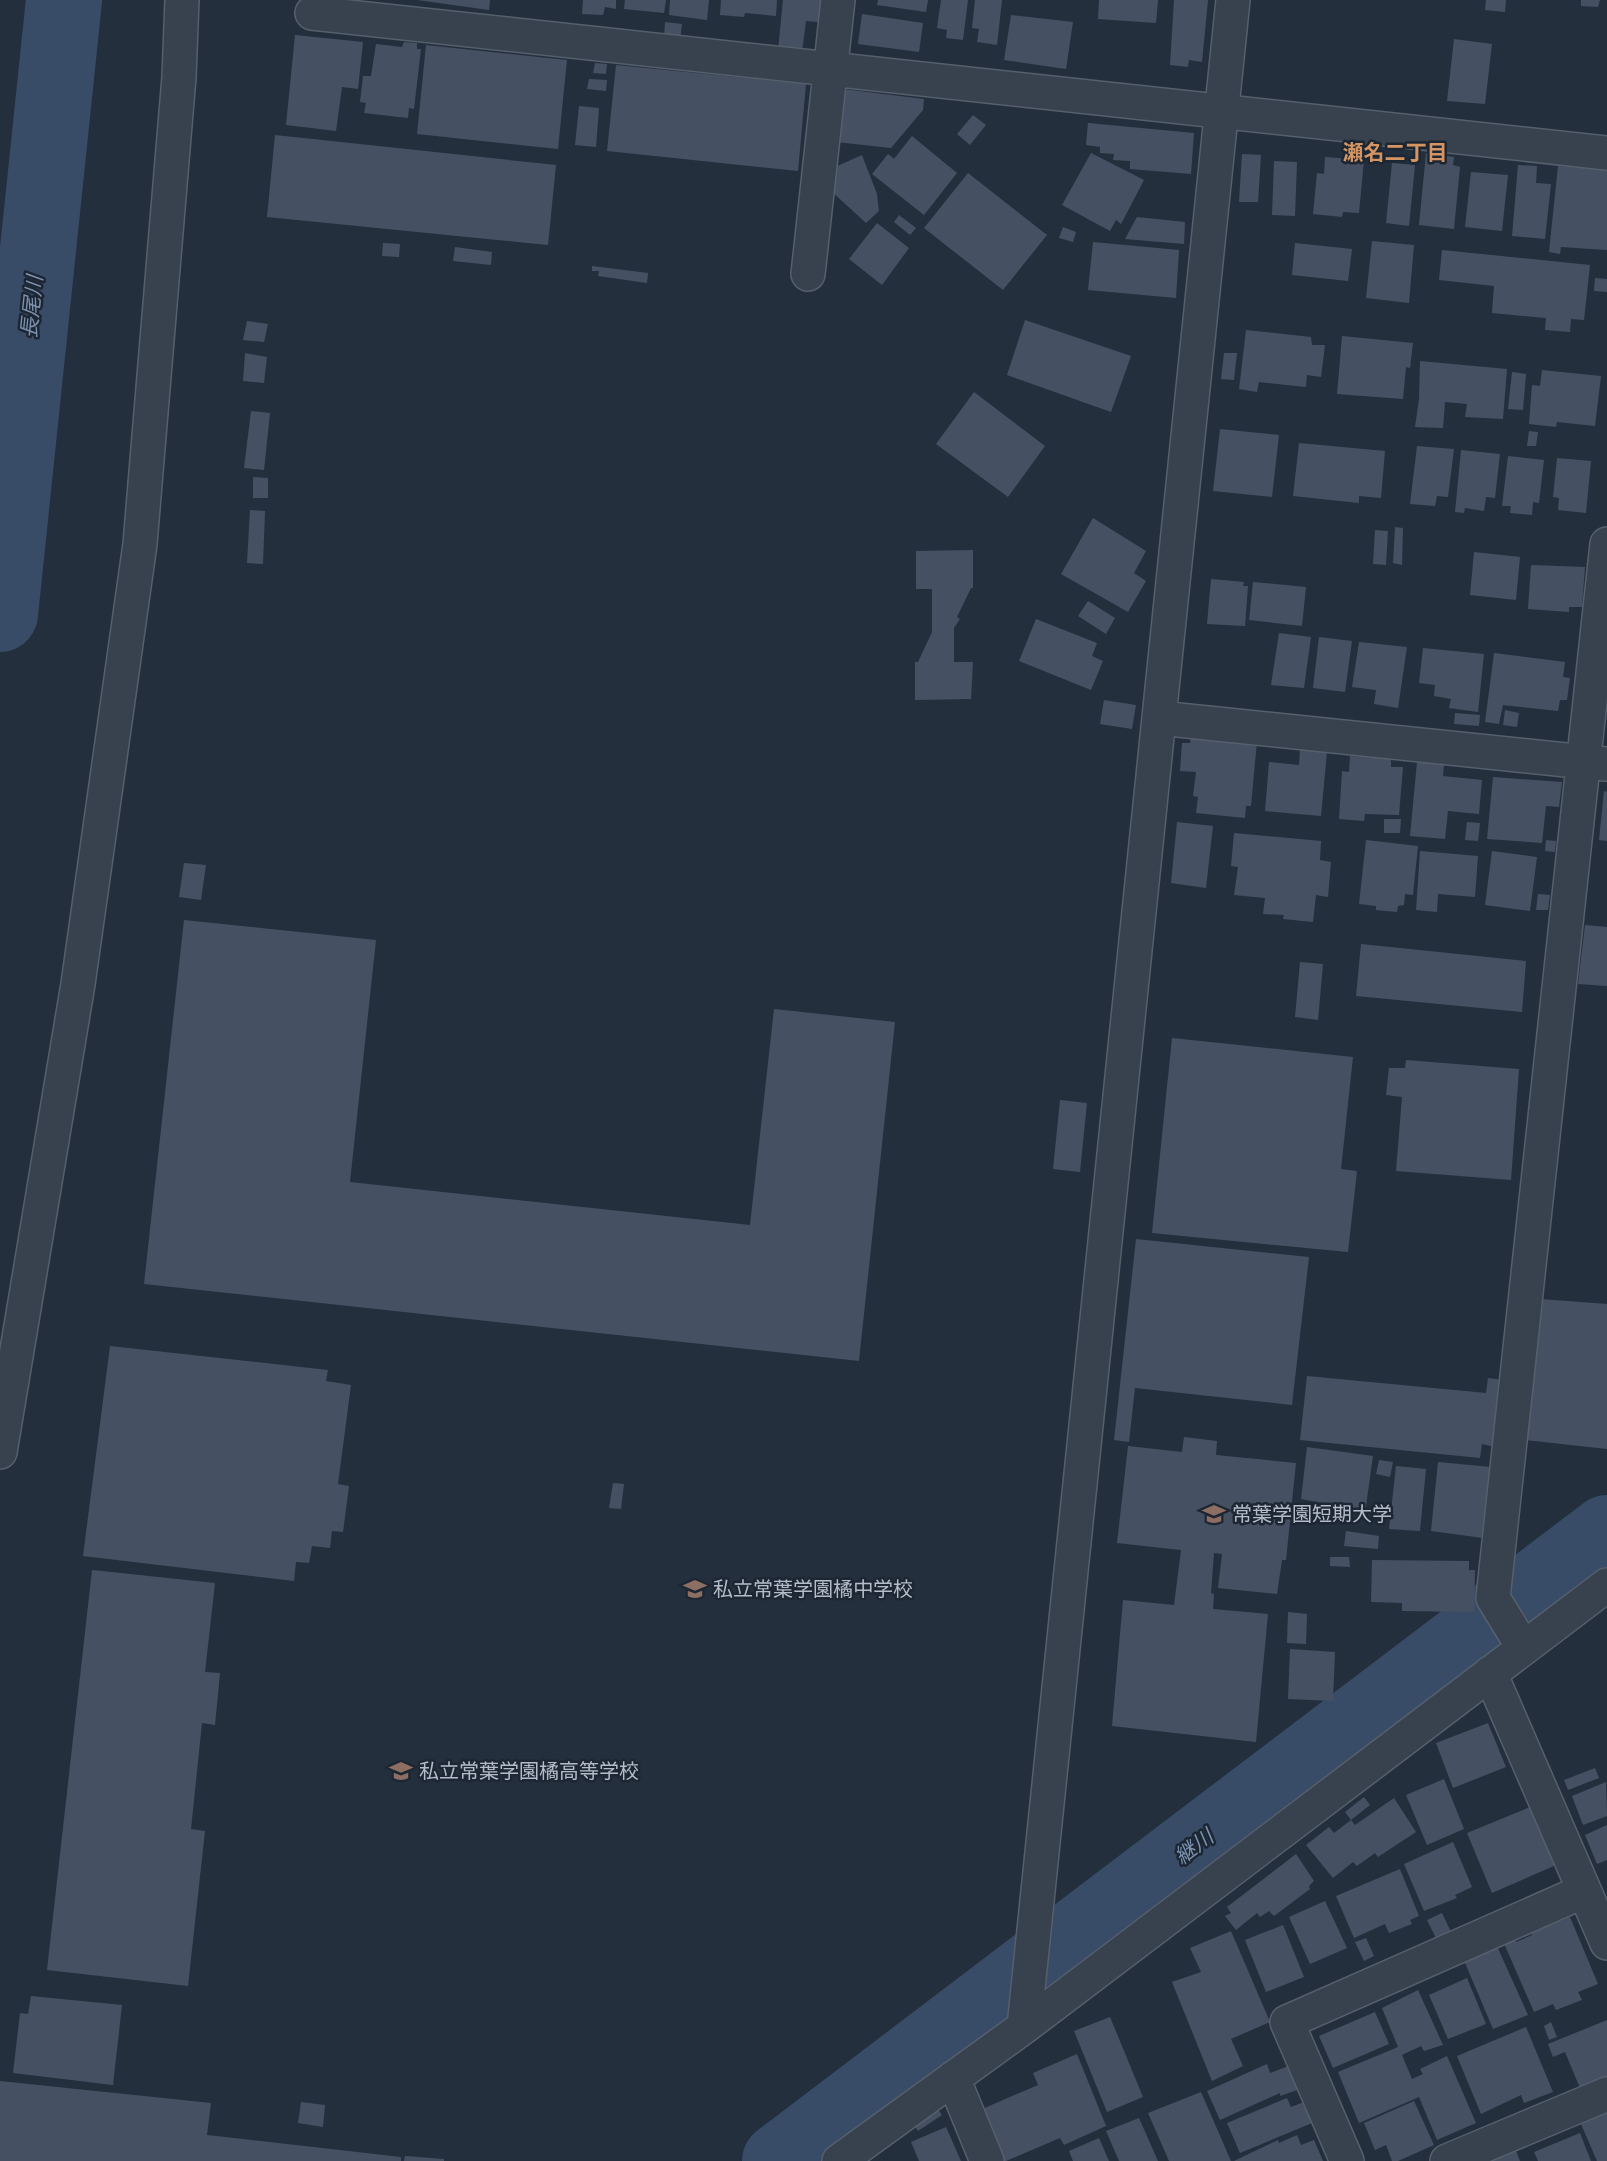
<svg xmlns="http://www.w3.org/2000/svg" width="1607" height="2161" viewBox="0 0 1607 2161" font-family="'Archivo Narrow','Noto Sans JP',sans-serif">
  <rect width="100%" height="100%" fill="#242f3e"/>
  <g fill="none" stroke-linecap="round" stroke-linejoin="round">
    <!-- river -->
    <path stroke="#394c67" stroke-width="76" d="M 0,614 L 64,0
      M 780,2161 L 1607,1533"/>
  </g>
  <!-- building -->
  <path fill="#455162" d="M 417,0 L 490,0 L 489,10 Z
    M 583,0 L 616,0 L 616,9 L 605,7 L 603,15 L 582,14 Z
    M 625,0 L 666,0 L 664,13 L 624,9 Z
    M 670,0 L 709,0 L 707,20 L 669,15 Z
    M 721,0 L 777,0 L 776,16 L 745,13 L 744,17 L 720,15 Z
    M 783,0 L 821,0 L 819,22 L 806,21 L 802,52 L 778,50 Z
    M 878,0 L 928,0 L 926,12 L 877,5 Z
    M 941,0 L 968,0 L 963,40 L 946,38 L 947,30 L 937,28 Z
    M 975,0 L 1002,0 L 997,45 L 977,42 L 979,29 L 972,28 Z
    M 1099,0 L 1158,0 L 1156,23 L 1098,19 Z
    M 1174,0 L 1208,0 L 1202,62 L 1189,60 L 1188,67 L 1170,65 Z
    M 1486,0 L 1506,0 L 1505,12 L 1485,10 Z
    M 1581,0 L 1600,0 L 1598,7 L 1581,6 Z
    M 862,14 L 923,23 L 919,52 L 858,44 Z
    M 1011,15 L 1073,22 L 1066,69 L 1004,60 Z
    M 665,22 L 682,24 L 680,40 L 664,39 Z
    M 295,35 L 363,42 L 358,89 L 342,87 L 336,131 L 286,125 Z
    M 1454,39 L 1492,44 L 1485,104 L 1447,101 Z
    M 404,42 L 417,43 L 417,49 L 421,49 L 414,109 L 409,108 L 408,118 L 364,113 L 366,103 L 360,102 L 363,76 L 371,76 L 376,44 L 402,47 Z
    M 426,45 L 567,60 L 558,149 L 417,134 Z
    M 595,63 L 607,64 L 606,74 L 593,73 Z
    M 616,65 L 806,84 L 798,171 L 607,151 Z
    M 589,79 L 607,80 L 606,91 L 587,89 Z
    M 843,89 L 924,99 L 923,110 L 891,148 L 836,142 Z
    M 579,106 L 599,108 L 596,147 L 575,145 Z
    M 973,115 L 986,125 L 970,145 L 957,134 Z
    M 1088,123 L 1194,133 L 1191,174 L 1130,169 L 1130,161 L 1113,160 L 1114,154 L 1100,153 L 1100,147 L 1086,145 Z
    M 275,135 L 556,165 L 548,245 L 267,217 Z
    M 912,136 L 957,173 L 924,215 L 872,174 L 888,154 L 894,159 Z
    M 1091,153 L 1144,180 L 1121,224 L 1116,220 L 1110,231 L 1062,205 Z
    M 1426,153 L 1454,157 L 1453,165 L 1460,167 L 1454,229 L 1419,225 Z
    M 1242,154 L 1261,155 L 1258,202 L 1239,202 Z
    M 862,155 L 877,194 L 879,211 L 866,223 L 830,190 L 833,168 Z
    M 1325,157 L 1364,160 L 1359,213 L 1343,212 L 1342,217 L 1313,214 L 1317,173 L 1324,174 Z
    M 1274,161 L 1297,162 L 1295,216 L 1272,215 Z
    M 1392,163 L 1415,165 L 1409,226 L 1386,223 Z
    M 1518,165 L 1537,166 L 1536,183 L 1551,184 L 1545,239 L 1512,236 Z
    M 1558,166 L 1607,170 L 1607,250 L 1561,247 L 1560,254 L 1549,252 Z
    M 1471,172 L 1508,175 L 1502,231 L 1465,227 Z
    M 968,173 L 1047,235 L 1003,290 L 924,228 Z
    M 899,215 L 916,228 L 910,235 L 894,222 Z
    M 1137,217 L 1185,222 L 1184,244 L 1125,239 Z
    M 877,223 L 909,248 L 882,285 L 849,259 Z
    M 1063,227 L 1076,232 L 1073,242 L 1059,238 Z
    M 1372,241 L 1414,245 L 1409,303 L 1366,298 Z
    M 1093,242 L 1179,250 L 1176,298 L 1088,290 Z
    M 383,243 L 400,244 L 399,257 L 382,256 Z
    M 1295,243 L 1352,249 L 1348,281 L 1292,275 Z
    M 455,247 L 492,252 L 491,265 L 453,261 Z
    M 1442,250 L 1590,265 L 1584,320 L 1571,319 L 1570,332 L 1545,330 L 1546,318 L 1492,313 L 1494,286 L 1439,280 Z
    M 592,266 L 648,273 L 647,283 L 598,276 L 599,271 L 592,271 Z
    M 1595,278 L 1607,279 L 1607,292 L 1594,291 Z
    M 1025,320 L 1131,356 L 1111,412 L 1007,375 Z
    M 247,321 L 268,324 L 264,342 L 243,340 Z
    M 1246,330 L 1311,337 L 1312,345 L 1325,345 L 1321,377 L 1307,375 L 1306,387 L 1259,382 L 1257,392 L 1239,389 Z
    M 1342,336 L 1413,343 L 1410,368 L 1406,367 L 1403,399 L 1337,394 Z
    M 245,353 L 267,357 L 264,383 L 243,381 Z
    M 1224,353 L 1237,353 L 1234,380 L 1221,379 Z
    M 1420,361 L 1507,369 L 1503,419 L 1465,417 L 1467,404 L 1445,402 L 1443,428 L 1415,427 L 1419,399 Z
    M 1542,370 L 1601,376 L 1595,426 L 1557,422 L 1556,427 L 1529,424 L 1532,385 L 1540,386 Z
    M 1512,372 L 1526,374 L 1523,410 L 1508,409 Z
    M 974,392 L 1045,446 L 1008,497 L 936,444 Z
    M 251,411 L 270,413 L 264,470 L 244,468 Z
    M 1220,429 L 1279,435 L 1272,497 L 1213,491 Z
    M 1529,431 L 1538,432 L 1536,446 L 1527,446 Z
    M 1299,443 L 1385,451 L 1381,498 L 1359,496 L 1359,503 L 1293,496 Z
    M 1417,446 L 1454,449 L 1448,497 L 1437,496 L 1435,506 L 1410,504 Z
    M 1461,450 L 1500,454 L 1495,498 L 1486,497 L 1484,511 L 1465,508 L 1464,513 L 1455,512 Z
    M 1508,456 L 1544,460 L 1539,503 L 1533,502 L 1532,515 L 1510,513 L 1511,506 L 1502,506 Z
    M 1557,458 L 1591,461 L 1586,513 L 1558,510 L 1559,498 L 1553,497 Z
    M 253,477 L 268,478 L 268,498 L 253,498 Z
    M 250,510 L 265,511 L 263,564 L 247,563 Z
    M 1093,518 L 1146,551 L 1134,573 L 1146,581 L 1128,612 L 1061,574 Z
    M 1395,527 L 1403,528 L 1402,565 L 1393,563 Z
    M 1375,530 L 1388,531 L 1386,565 L 1373,564 Z
    M 973,550 L 973,588 L 971,588 L 957,617 L 960,619 L 954,628 L 954,662 L 973,662 L 971,699 L 915,700 L 915,662 L 918,662 L 932,632 L 932,589 L 916,589 L 916,551 Z
    M 1474,552 L 1520,557 L 1516,600 L 1470,595 Z
    M 1531,565 L 1585,567 L 1582,607 L 1569,607 L 1569,612 L 1528,609 Z
    M 1211,579 L 1244,582 L 1243,586 L 1248,586 L 1245,626 L 1207,624 Z
    M 1253,582 L 1306,587 L 1302,626 L 1249,620 Z
    M 1088,601 L 1115,618 L 1106,634 L 1078,616 Z
    M 1036,619 L 1097,643 L 1092,656 L 1103,661 L 1091,690 L 1019,661 Z
    M 1279,633 L 1311,637 L 1304,688 L 1271,685 Z
    M 1319,637 L 1352,641 L 1345,692 L 1313,688 Z
    M 1359,642 L 1407,647 L 1398,708 L 1374,704 L 1376,690 L 1352,687 Z
    M 1423,648 L 1484,654 L 1478,712 L 1449,708 L 1451,699 L 1434,696 L 1435,685 L 1419,683 Z
    M 1494,653 L 1565,662 L 1563,677 L 1570,678 L 1567,700 L 1560,700 L 1558,711 L 1503,705 L 1499,724 L 1485,722 Z
    M 1104,700 L 1136,705 L 1132,729 L 1100,724 Z
    M 1505,710 L 1519,713 L 1517,727 L 1503,725 Z
    M 1455,713 L 1480,715 L 1479,726 L 1454,724 Z
    M 1191,735 L 1257,741 L 1251,806 L 1246,806 L 1245,818 L 1196,813 L 1198,797 L 1193,796 L 1196,772 L 1180,771 L 1182,743 L 1190,743 Z
    M 1300,749 L 1327,752 L 1321,816 L 1265,811 L 1269,762 L 1299,765 Z
    M 1350,756 L 1391,759 L 1391,767 L 1403,767 L 1399,815 L 1365,814 L 1364,821 L 1339,819 L 1342,771 L 1349,772 Z
    M 1417,762 L 1444,764 L 1443,776 L 1482,780 L 1479,814 L 1448,811 L 1445,839 L 1410,836 Z
    M 1493,777 L 1562,782 L 1559,807 L 1546,806 L 1542,843 L 1487,839 Z
    M 1604,791 L 1607,792 L 1607,841 L 1599,840 Z
    M 1384,819 L 1401,819 L 1400,833 L 1384,833 Z
    M 1177,822 L 1213,826 L 1206,888 L 1171,883 Z
    M 1467,822 L 1480,823 L 1478,841 L 1465,840 Z
    M 1234,833 L 1321,841 L 1320,860 L 1331,862 L 1328,897 L 1316,895 L 1313,922 L 1283,919 L 1284,915 L 1263,914 L 1265,898 L 1234,895 L 1238,867 L 1231,866 Z
    M 1366,840 L 1418,846 L 1413,895 L 1405,894 L 1404,905 L 1398,906 L 1397,912 L 1376,910 L 1376,906 L 1359,904 Z
    M 1546,840 L 1556,841 L 1555,852 L 1545,851 Z
    M 1420,851 L 1478,856 L 1475,897 L 1438,894 L 1437,912 L 1416,910 Z
    M 1492,851 L 1537,857 L 1530,911 L 1485,905 Z
    M 184,863 L 206,865 L 201,900 L 179,897 Z
    M 1538,894 L 1550,895 L 1548,910 L 1536,910 Z
    M 184,920 L 376,940 L 350,1182 L 750,1225 L 774,1009 L 895,1022 L 859,1361 L 144,1284 Z
    M 1585,925 L 1607,927 L 1607,986 L 1578,984 Z
    M 1361,944 L 1526,961 L 1522,1012 L 1356,996 Z
    M 1300,962 L 1323,964 L 1318,1020 L 1295,1017 Z
    M 1172,1038 L 1353,1057 L 1341,1169 L 1357,1171 L 1348,1252 L 1152,1233 Z
    M 1406,1060 L 1519,1069 L 1511,1180 L 1396,1171 L 1402,1097 L 1386,1095 L 1389,1068 L 1405,1068 Z
    M 1060,1100 L 1087,1103 L 1080,1172 L 1053,1169 Z
    M 1136,1239 L 1309,1257 L 1292,1405 L 1135,1388 L 1129,1442 L 1114,1440 Z
    M 1540,1299 L 1607,1304 L 1607,1449 L 1525,1440 Z
    M 110,1346 L 328,1370 L 326,1381 L 351,1385 L 338,1484 L 349,1486 L 343,1532 L 332,1531 L 330,1548 L 312,1546 L 309,1563 L 296,1562 L 294,1581 L 83,1556 Z
    M 1307,1376 L 1486,1393 L 1488,1378 L 1502,1380 L 1495,1447 L 1482,1444 L 1480,1458 L 1300,1440 Z
    M 1184,1437 L 1217,1441 L 1216,1455 L 1296,1463 L 1286,1560 L 1282,1560 L 1277,1594 L 1218,1588 L 1222,1554 L 1214,1553 L 1211,1593 L 1214,1594 L 1213,1609 L 1268,1614 L 1256,1742 L 1112,1726 L 1123,1600 L 1174,1605 L 1181,1550 L 1117,1543 L 1128,1446 L 1182,1452 Z
    M 1307,1447 L 1373,1456 L 1365,1513 L 1322,1508 L 1323,1503 L 1301,1499 Z
    M 1379,1460 L 1393,1462 L 1390,1477 L 1376,1474 Z
    M 1438,1462 L 1491,1467 L 1483,1538 L 1431,1531 Z
    M 1396,1466 L 1426,1469 L 1420,1531 L 1389,1529 Z
    M 613,1483 L 624,1484 L 621,1509 L 609,1508 Z
    M 1346,1531 L 1379,1536 L 1378,1549 L 1344,1546 Z
    M 1330,1557 L 1349,1557 L 1350,1567 L 1330,1566 Z
    M 1372,1560 L 1469,1561 L 1469,1570 L 1475,1570 L 1474,1612 L 1402,1611 L 1402,1603 L 1371,1602 Z
    M 92,1570 L 215,1583 L 205,1672 L 220,1673 L 215,1725 L 202,1723 L 191,1829 L 205,1831 L 188,1986 L 47,1970 Z
    M 1288,1612 L 1307,1614 L 1306,1644 L 1287,1643 Z
    M 1290,1649 L 1335,1652 L 1333,1701 L 1288,1699 Z
    M 1488,1723 L 1506,1767 L 1453,1788 L 1436,1743 Z
    M 1595,1768 L 1599,1778 L 1568,1790 L 1564,1780 Z
    M 1444,1779 L 1464,1829 L 1427,1845 L 1406,1795 Z
    M 1606,1782 L 1607,1816 L 1583,1825 L 1572,1796 Z
    M 1364,1797 L 1370,1805 L 1351,1820 L 1345,1812 Z
    M 1394,1798 L 1416,1832 L 1378,1857 L 1375,1853 L 1357,1866 L 1353,1862 L 1333,1878 L 1306,1845 L 1329,1827 L 1334,1833 L 1351,1820 L 1355,1825 Z
    M 1530,1807 L 1556,1865 L 1492,1893 L 1467,1833 Z
    M 1607,1825 L 1607,1860 L 1597,1864 L 1585,1835 Z
    M 1453,1842 L 1472,1887 L 1455,1895 L 1457,1898 L 1424,1911 L 1404,1864 Z
    M 1296,1854 L 1314,1881 L 1309,1886 L 1310,1889 L 1274,1916 L 1269,1911 L 1260,1917 L 1257,1913 L 1236,1930 L 1225,1916 L 1231,1913 L 1227,1907 Z
    M 1400,1869 L 1419,1916 L 1410,1920 L 1412,1924 L 1389,1933 L 1385,1924 L 1354,1938 L 1336,1896 Z
    M 1325,1901 L 1347,1948 L 1310,1964 L 1289,1917 Z
    M 1442,1913 L 1451,1932 L 1436,1938 L 1427,1920 Z
    M 1570,1917 L 1598,1984 L 1578,1992 L 1582,2000 L 1556,2010 L 1553,2004 L 1534,2012 L 1503,1941 L 1515,1938 L 1516,1942 L 1532,1935 L 1532,1933 Z
    M 1283,1925 L 1304,1977 L 1266,1992 L 1245,1940 Z
    M 1231,1931 L 1270,2022 L 1231,2039 L 1243,2066 L 1212,2081 L 1172,1982 L 1201,1972 L 1190,1948 Z
    M 1366,1938 L 1374,1956 L 1364,1961 L 1355,1942 Z
    M 1496,1944 L 1528,2015 L 1493,2029 L 1463,1958 Z
    M 1467,1978 L 1486,2024 L 1448,2039 L 1429,1995 Z
    M 1418,1990 L 1443,2045 L 1424,2051 L 1421,2046 L 1402,2055 L 1412,2079 L 1423,2074 L 1420,2069 L 1447,2056 L 1476,2123 L 1437,2140 L 1419,2097 L 1359,2123 L 1338,2072 L 1398,2047 L 1382,2008 Z
    M 31,1996 L 122,2005 L 113,2085 L 13,2073 L 20,2013 L 28,2014 Z
    M 1375,2012 L 1389,2044 L 1333,2068 L 1319,2036 Z
    M 1110,2017 L 1143,2097 L 1107,2112 L 1074,2031 Z
    M 1607,2020 L 1607,2077 L 1580,2088 L 1565,2052 L 1553,2057 L 1548,2044 Z
    M 1551,2022 L 1557,2037 L 1549,2040 L 1544,2026 Z
    M 1526,2027 L 1553,2092 L 1524,2103 L 1521,2095 L 1481,2114 L 1457,2056 Z
    M 1077,2054 L 1106,2126 L 1064,2145 L 1060,2138 L 1006,2161 L 1000,2161 L 980,2110 L 1038,2085 L 1033,2073 Z
    M 1267,2064 L 1270,2073 L 1289,2066 L 1300,2089 L 1280,2096 L 1280,2093 L 1220,2120 L 1207,2091 Z
    M 0,2081 L 211,2103 L 207,2135 L 401,2157 L 401,2161 L 0,2161 Z
    M 1201,2092 L 1231,2161 L 1169,2161 L 1148,2113 Z
    M 1287,2098 L 1291,2107 L 1304,2102 L 1312,2123 L 1240,2153 L 1227,2123 Z
    M 1414,2101 L 1434,2145 L 1398,2161 L 1392,2161 L 1386,2145 L 1375,2150 L 1364,2123 Z
    M 301,2102 L 325,2105 L 323,2127 L 298,2123 Z
    M 934,2104 L 942,2115 L 918,2131 L 910,2121 Z
    M 1607,2113 L 1607,2161 L 1597,2161 L 1581,2124 Z
    M 1139,2118 L 1158,2161 L 1119,2161 L 1106,2131 Z
    M 946,2127 L 961,2161 L 919,2161 L 911,2142 Z
    M 1580,2133 L 1591,2161 L 1538,2161 L 1534,2152 Z
    M 1297,2135 L 1301,2145 L 1314,2140 L 1323,2161 L 1234,2161 L 1278,2140 L 1279,2143 Z
    M 1099,2138 L 1109,2161 L 1073,2161 L 1069,2151 Z
    M 1516,2151 L 1520,2161 L 1492,2161 Z
    M 405,2156 L 444,2159 L 444,2161 L 404,2161 Z"/>
  <g fill="none" stroke-linecap="round" stroke-linejoin="round">
    <!-- minor casing -->
    <g stroke="#565f6c" stroke-width="36">
      <path id="minor" d="M 312,13 C 744,61 1176,104 1607,153
        M 808,274 L 838,0
        M 1159,718 L 1605,764
        M 0,1452 L 78,984 L 140,544 L 179,77 L 182,0
        M 1523,1647 L 1493,1598 L 1607,544
        M 1490,1673 L 1607,1943
        M 1024,2027 L 1233,0
        M 953,2078 L 987,2161
        M 839,2161 L 1024,2027 L 1607,1585
        M 1347,2161 L 1287,2022 L 1584,1891
        M 1447,2161 L 1607,2094"/>
    </g>
    <!-- minor -->
    <use href="#minor" stroke="#38414e" stroke-width="33"/>
  </g>
  <!-- icons -->
  <defs>
    <g id="university-bare" transform="scale(1.8)"><path d="M0-5L7-2L0 1L-7-2ZM-4 1L0 2.5L4 1V4Q0 6-4 4Z" fill="#8d6e63" stroke="#1d2633" stroke-width="2.5" paint-order="stroke"/></g>
    <g id="school-bare" transform="scale(1.8)"><path d="M0-5L7-2L0 1L-7-2ZM-4 1L0 2.5L4 1V4Q0 6-4 4Z" fill="#8d6e63" stroke="#1d2633" stroke-width="2.5" paint-order="stroke"/></g>
  </defs>
  <g fill-rule="evenodd">
    <use href="#university-bare" x="1214" y="1514"/>
    <use href="#school-bare" x="695" y="1589"/>
    <use href="#school-bare" x="401" y="1771"/>
  </g>
  <g text-anchor="middle" stroke-width="5" stroke-linejoin="round" paint-order="stroke">
    <!-- poi labels -->
    <g font-size="20" fill="#b4bcc9" stroke="#1d2633" text-anchor="start">
      <text x="1232" y="1521">常葉学園短期大学</text>
      <text x="713" y="1596">私立常葉学園橘中学校</text>
      <text x="419" y="1778">私立常葉学園橘高等学校</text>
    </g>
    <!-- neighbourhood labels -->
    <g font-size="21" font-weight="bold" fill="#d59563" stroke="#1d2633">
      <text x="1395" y="160">瀬名二丁目</text>
    </g>
    <!-- water labels -->
    <g font-size="21" font-style="italic" fill="#7c92b1" stroke="#1d2633">
      <text transform="translate(32 307) rotate(-84)" y="7">長尾川</text>
      <text transform="translate(1194 1847) rotate(-37)" y="7">継川</text>
    </g>
  </g>
</svg>
